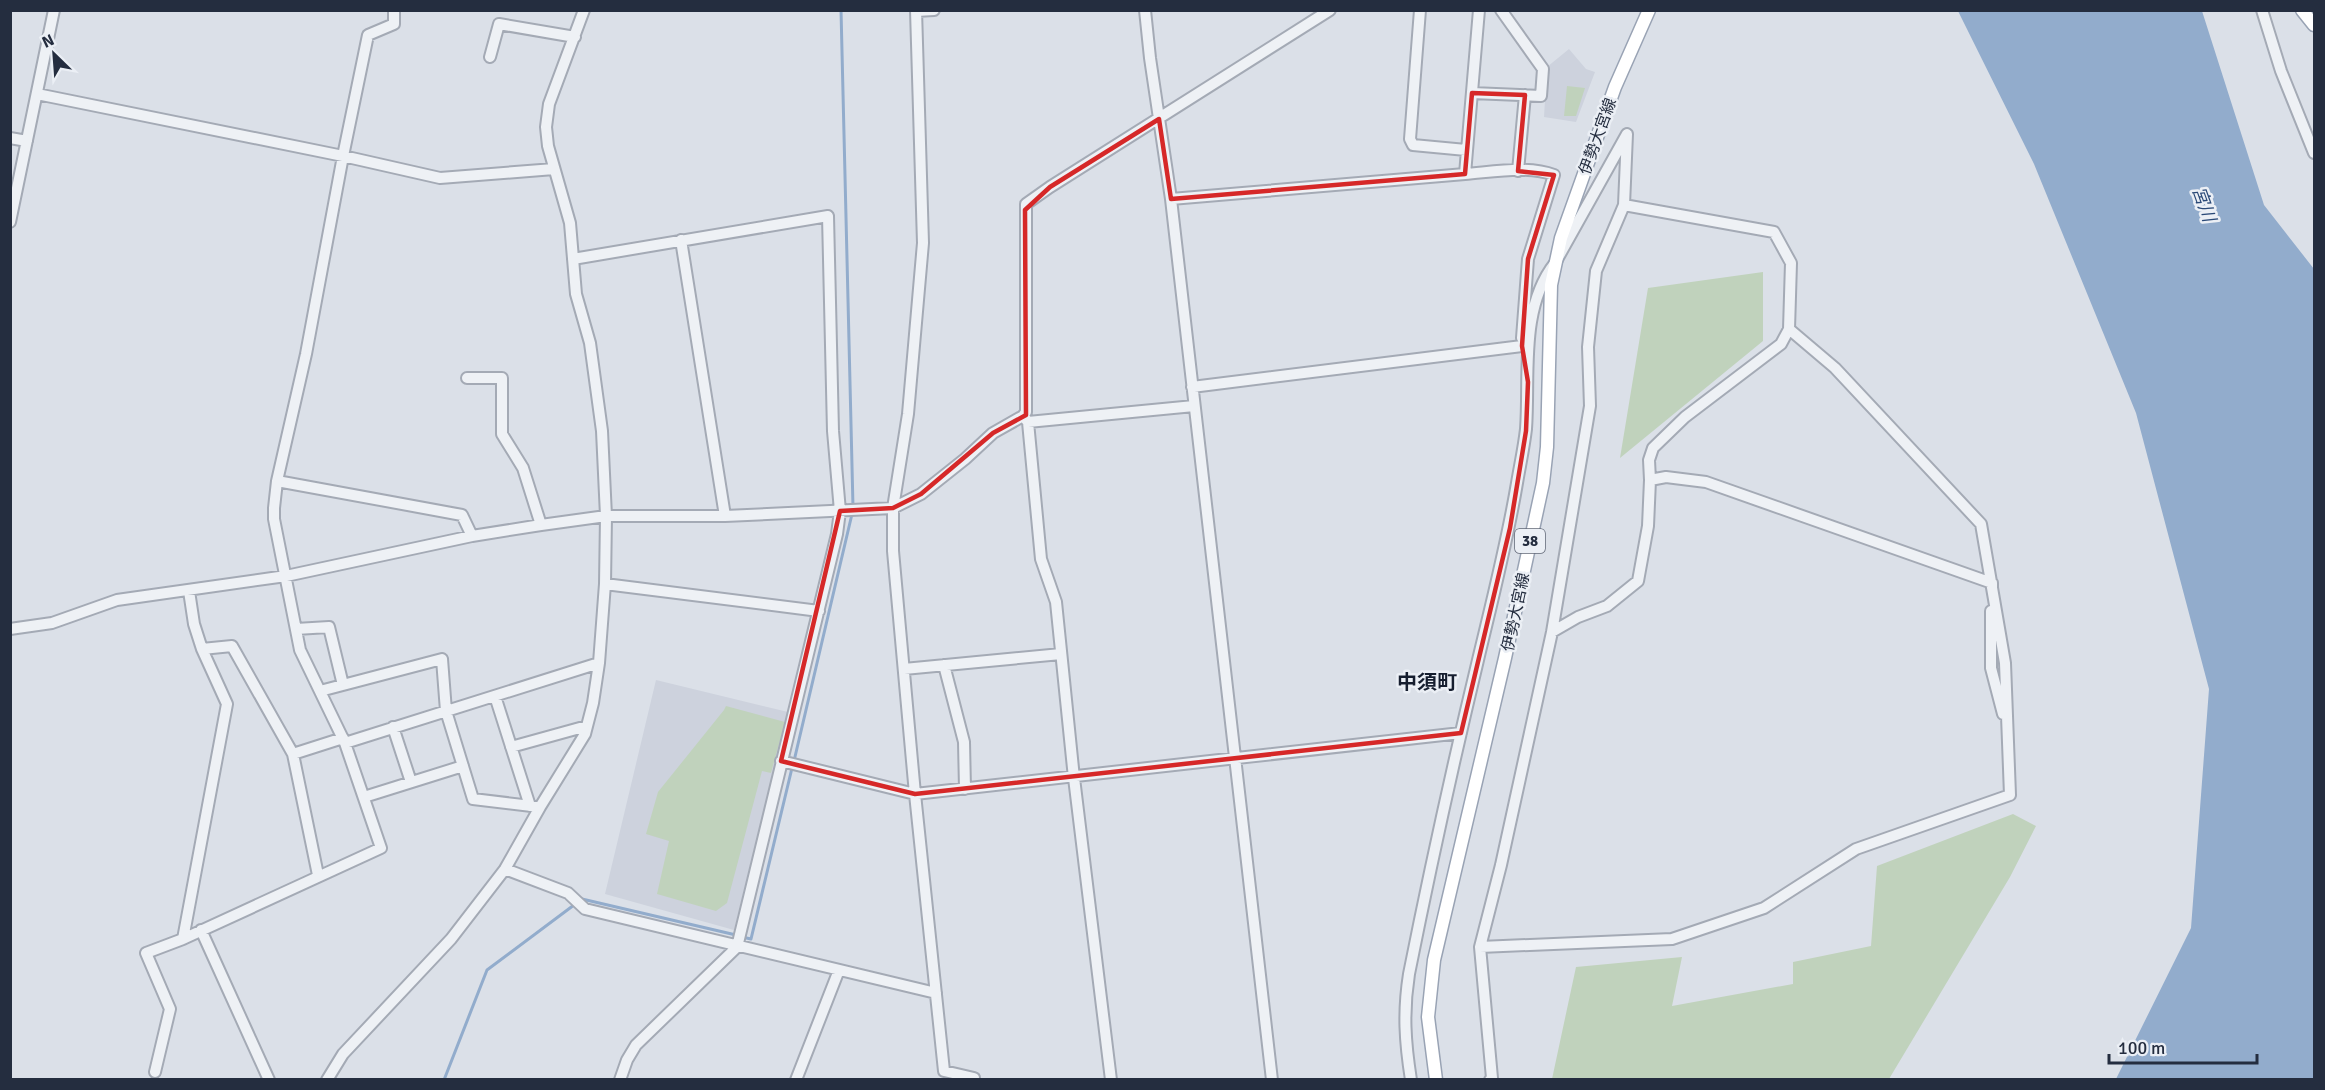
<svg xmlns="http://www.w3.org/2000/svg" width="2325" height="1090" viewBox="0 0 2325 1090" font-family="Signika,'Noto Sans JP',sans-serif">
  <rect width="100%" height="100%" fill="#dbe0e8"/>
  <!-- built -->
  <path fill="#cdd2dd" d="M 1569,49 L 1586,69 L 1595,72 L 1576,122 L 1544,117 L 1547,67 Z
    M 656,680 L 788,712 L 734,930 L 605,894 Z"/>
  <!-- green -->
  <path fill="#c0d2bc" d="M 1567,86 L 1585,88 L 1576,116 L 1564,116 Z
    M 1763,272 L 1763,341 L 1620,458 L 1648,288 Z
    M 726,706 L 785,722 L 771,773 L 762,771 L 727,903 L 716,911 L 657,894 L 669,841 L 646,834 L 658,792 L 724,710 Z
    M 2013,814 L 2036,826 L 2010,877 L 1889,1079 L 1552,1079 L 1576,967 L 1682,957 L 1672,1006 L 1793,984 L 1793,962 L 1871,946 L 1877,866 Z"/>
  <!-- water -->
  <path fill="#92accc" d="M 1958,11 L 2202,11 L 2264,205 L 2314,269 L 2314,1079 L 2116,1079 L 2191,928 L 2209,689 L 2136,413 L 2034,164 Z"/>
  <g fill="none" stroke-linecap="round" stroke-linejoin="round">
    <!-- stream -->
    <path stroke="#92accc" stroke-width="3" d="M 841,10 L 853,507
      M 794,761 L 852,514
      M 742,937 L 751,939 L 792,768
      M 444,1080 L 487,970 L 582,899 L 736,935"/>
    <!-- minor casing -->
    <g stroke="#a4aab5" stroke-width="14">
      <path id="minor" d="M 394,10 L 394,24 L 368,35 L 343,156 L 306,354 L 277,481 L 274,508 L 274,519 L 300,650 L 345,743 L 599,663
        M 916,10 L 923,243 L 908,414 L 893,508 L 893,551 L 915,794 L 944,1071 L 974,1078 L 974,1080
        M 1145,10 L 1150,58 L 1171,199 L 1272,1080
        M 1420,10 L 1410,139 L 1413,145 L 1466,150
        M 2262,10 L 2281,71 L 2314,153
        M 916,11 L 934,10
        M 490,57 L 499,24 L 575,37
        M 1472,93 L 1541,96 L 1543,69 L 1501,10
        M 37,94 L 343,156 L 440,178 L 554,169
        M 10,138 L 27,141
        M 1518,171 L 1525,95
        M 1465,174 L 1479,10
        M 1171,199 L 1465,174 C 1492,172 1528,165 1554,175 L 1528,259 L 1522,338
        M 1624,205 L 1774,232 L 1791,263 L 1789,329 L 1835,368 L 1981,524 L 2005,663 L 2010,795
        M 10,222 L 54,10
        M 681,240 L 725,516
        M 573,259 L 828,216 L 833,431 L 840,511 L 837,534 L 737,947 L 636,1045 L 627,1060 L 620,1080
        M 467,378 L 502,378 L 502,434 L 523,468 L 541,525
        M 1192,387 L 1522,346 L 1526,348
        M 1023,416 L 1028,422 L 1041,559 L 1056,602 L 1074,778 L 1111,1080
        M 1028,422 L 1194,406
        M 1650,480 L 1649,460 L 1653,448 L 1685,417 L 1781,344 L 1789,329
        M 277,481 L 462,515 L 472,536
        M 605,584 L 819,611
        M 1991,611 L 1991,668 L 2003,714
        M 10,629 L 52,623 L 117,600 L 286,576 L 472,536 L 541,525 L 606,516 L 725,516 L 893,508 L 921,494 L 965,459 L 993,433 L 1023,416 L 1026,412 L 1026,204 L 1050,187 L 1330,10
        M 296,629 L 329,627 L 343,685
        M 1552,632 L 1578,617 L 1607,606 L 1638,581 L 1648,526 L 1650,480 L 1666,477 L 1706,482 L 1992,583 L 1992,587
        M 202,649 L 232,646 L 293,754 L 343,738
        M 944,665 L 964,742 L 965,789
        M 904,669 L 1061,654
        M 320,691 L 442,659 L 446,711 L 473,799 L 540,807
        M 495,696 L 530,806
        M 393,727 L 411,782
        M 511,747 L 587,726
        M 293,754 L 318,875
        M 781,761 L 915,794 L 1461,733
        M 364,797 L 463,766
        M 505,869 L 568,893 L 585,909 L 936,993
        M 201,930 L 269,1080
        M 183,939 L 381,848 L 345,743
        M 1480,947 L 1672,939 L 1764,908 L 1856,849 L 2010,795
        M 155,1072 L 170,1009 L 146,953 L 183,939 L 227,704 L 202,649 L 194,624 L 189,591
        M 327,1080 L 343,1054 L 451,939 L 505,869 L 540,807 L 585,734 L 593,703 L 599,663 L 605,584 L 606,516 L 602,431 L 590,343 L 576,294 L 570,223 L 548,146 L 546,127 L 549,104 L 584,10
        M 796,1080 L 839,970
        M 1411,1080 C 1405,1042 1403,1012 1409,974 C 1430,869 1453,764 1478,660 C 1492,601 1507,543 1517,483 C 1520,465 1524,447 1526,429 C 1530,375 1519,309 1555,263 L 1627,134 L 1624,205 L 1596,271 L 1588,347 L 1590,406 L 1552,632 L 1501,865 L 1480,947 L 1492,1078 L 1490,1080"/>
    </g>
    <!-- major casing -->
    <g stroke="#99a3b4" stroke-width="15">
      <path id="major" d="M 2302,10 L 2314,25
        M 1436,1080 L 1428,1017 L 1434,960 L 1505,658 L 1543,483 L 1547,447 L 1551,285 L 1561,238 L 1615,87 L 1649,10"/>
    </g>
    <!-- minor -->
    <use href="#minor" stroke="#eef1f5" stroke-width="10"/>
    <!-- major -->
    <use href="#major" stroke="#fff" stroke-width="12"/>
  </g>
  <!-- marked area -->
  <path fill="none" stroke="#d62828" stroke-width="4.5" stroke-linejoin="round" d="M 1472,93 L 1525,95 L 1518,171 L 1554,175 L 1528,259 L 1522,346 L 1528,382 L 1526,431 L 1510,528 L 1461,733 L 915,794 L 781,761 L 840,511 L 893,508 L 921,494 L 993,433 L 1026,415 L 1025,210 L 1050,187 L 1159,119 L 1171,199 L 1465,174 Z"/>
  <g text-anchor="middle" stroke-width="5" stroke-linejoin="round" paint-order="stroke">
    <!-- shield labels -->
    <rect fill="#ebeff5" stroke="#606776" stroke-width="1.5" x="1515" y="529" width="30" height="24" rx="4.5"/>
    <g font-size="15" font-weight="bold" fill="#242d3f">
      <text x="1530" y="546">38</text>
    </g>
    <!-- street labels -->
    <g font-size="16" fill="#242d3f" stroke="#ebeff5">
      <text transform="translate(1597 136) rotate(-70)" y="6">伊勢大宮線</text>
      <text transform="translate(1515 612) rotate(-78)" y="6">伊勢大宮線</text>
    </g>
    <!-- water labels -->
    <g font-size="18" font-style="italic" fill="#2a4977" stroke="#ebeff5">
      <text transform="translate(2204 204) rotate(70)" y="6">宮川</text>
    </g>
    <!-- quarter labels -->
    <g font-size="20" font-weight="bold" fill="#161e2f" stroke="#ebeff5">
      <text x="1427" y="689">中須町</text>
    </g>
  </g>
  <!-- border -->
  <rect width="2325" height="1090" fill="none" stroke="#242d3f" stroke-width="24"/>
  <!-- north arrow -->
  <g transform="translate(54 54) rotate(335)" stroke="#ebeff5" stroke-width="4.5" paint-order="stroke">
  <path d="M0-4.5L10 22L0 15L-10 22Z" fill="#242d3f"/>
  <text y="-9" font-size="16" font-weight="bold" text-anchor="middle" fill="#242d3f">N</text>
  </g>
  <!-- scale -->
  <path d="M2109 1054v9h148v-9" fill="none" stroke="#242d3f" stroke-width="3"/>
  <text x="2118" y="1054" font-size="18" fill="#242d3f" stroke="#ebeff5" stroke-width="4.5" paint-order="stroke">100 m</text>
</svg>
